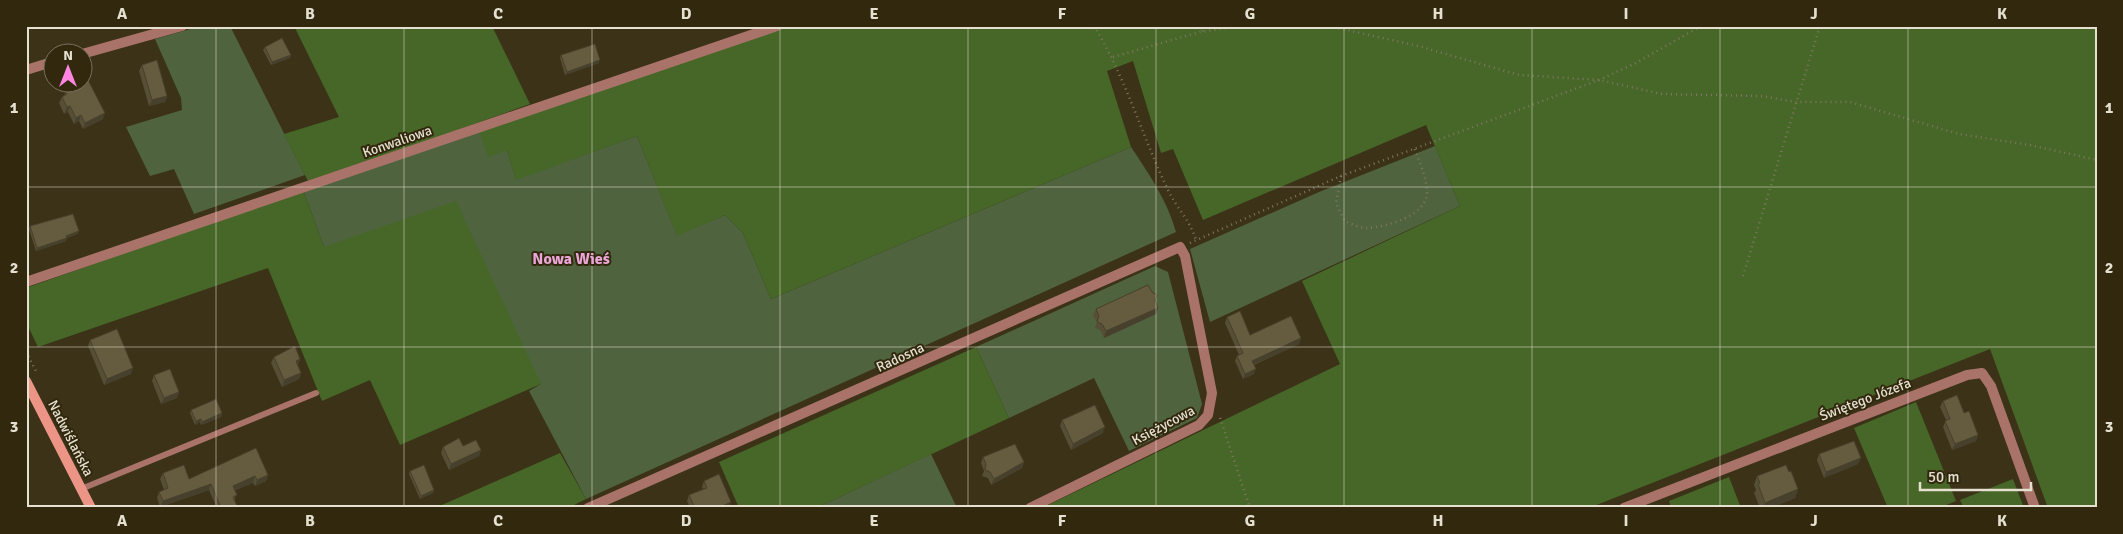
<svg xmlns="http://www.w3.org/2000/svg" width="2123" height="534" viewBox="0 0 2123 534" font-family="Signika,sans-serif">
  <rect width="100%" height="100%" fill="#3b3218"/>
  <!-- green -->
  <path fill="#4f643e" d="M 201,26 L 230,26 L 305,175 L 194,214 L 174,169 L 150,176 L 126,127 L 182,110 L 181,98 L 155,39 Z
    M 479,131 L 507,150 L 516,179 L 637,136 L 677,235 L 725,215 L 743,233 L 771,299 L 1131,147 C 1149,174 1167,200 1176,232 L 586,499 L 529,391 L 541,384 L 324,247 L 303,190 Z
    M 1435,146 L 1460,206 L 1210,322 L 1190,249 L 1319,192 Z
    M 1155,266 L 1168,272 L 1202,404 L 1197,418 L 1129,451 L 1094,378 L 1009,418 L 976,347 Z
    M 931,454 L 957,508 L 816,508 Z"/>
  <!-- forest -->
  <path fill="#466727" d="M 294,26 L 492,26 L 530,104 L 418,144 L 308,181 L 284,134 L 339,117 Z
    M 787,26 L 2097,26 L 2097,508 L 2048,508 L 1990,349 L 1589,508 L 1042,508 L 1340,364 L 1302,281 L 1460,206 L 1426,125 L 1203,220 L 1173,149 L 1161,153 L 1133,61 L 1107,71 L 1131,147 L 771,299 L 743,233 L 725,215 L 677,236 L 637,136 L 516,180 L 507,150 L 488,157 L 479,131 Z
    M 303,190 L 324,247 L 456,201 L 541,384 L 400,445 L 370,380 L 322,401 L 268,268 L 38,347 L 26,322 L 26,288 Z
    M 976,347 L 1009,418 L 816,508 L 739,508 L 719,462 Z
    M 1916,402 L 1956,501 L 1939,508 L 1888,508 L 1854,428 Z
    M 560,453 L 586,499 L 568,508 L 435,508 Z
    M 1729,477 L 1741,508 L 1671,508 L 1669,501 Z
    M 2013,479 L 2024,508 L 1964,508 L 1960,500 Z"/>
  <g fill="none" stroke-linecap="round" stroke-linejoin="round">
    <!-- path -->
    <path stroke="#7f7762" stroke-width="2.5" stroke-dasharray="1 4" stroke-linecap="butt" d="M 1094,26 C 1126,78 1142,136 1168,190 C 1177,209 1190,220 1196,240
      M 1329,26 L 1418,46 L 1519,75 L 1599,80 L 1662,94 L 1761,96 L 1796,102 L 1850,102 L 1959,134 L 2030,145 L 2097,160
      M 1202,31 L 1207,26
      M 1113,57 L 1200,32 L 1240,26
      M 1341,176 L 1336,203 L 1345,221 C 1351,224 1360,228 1367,228 C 1386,227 1426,216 1427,193 C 1427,178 1419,161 1414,147
      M 1190,243 L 1341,176 L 1599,80 L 1636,63 L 1701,26
      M 1743,276 L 1820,26
      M 26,352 L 37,373
      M 1220,418 L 1250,508"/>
    <!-- lane -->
    <path stroke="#aa7369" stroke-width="6" d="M 81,489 L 316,393"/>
    <!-- street -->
    <path stroke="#aa7369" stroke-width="10" d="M 82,54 L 182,26
      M 26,70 L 52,62
      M 26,282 L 777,26
      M 588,508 L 1180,247 L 1185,256 L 1212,393 L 1208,415 L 1199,425 L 1030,508
      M 1624,508 L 1967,375 L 1982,373 L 1991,386 L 2035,508"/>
    <!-- secondary -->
    <path stroke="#ec9586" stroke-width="10" d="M 26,381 L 91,508"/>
  </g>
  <!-- wall -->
  <path fill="#574e36" d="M 265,47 L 291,55 L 290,58 L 271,65 L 263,50 Z
    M 561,55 L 599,63 L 565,75 L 560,58 Z
    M 142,65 L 167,96 L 165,102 L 149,106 L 139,71 Z
    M 74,84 L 103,119 L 83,129 L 79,121 L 74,124 L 68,112 L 64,114 L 59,103 L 62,97 L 64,96 L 66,91 L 73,87 Z
    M 30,226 L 79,231 L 77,234 L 67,238 L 66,241 L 36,251 L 29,229 Z
    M 1155,300 L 1158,308 L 1156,314 L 1104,338 L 1100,330 L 1095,328 L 1097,322 L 1093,315 L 1096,309 Z
    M 1227,317 L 1250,335 L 1301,338 L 1299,344 L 1254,365 L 1254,374 L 1243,379 L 1235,361 L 1237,356 L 1239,355 L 1225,323 Z
    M 90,340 L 131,374 L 104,385 L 88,346 Z
    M 274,357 L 300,359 L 298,365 L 301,373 L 299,379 L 282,387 L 271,363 Z
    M 154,375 L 179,392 L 177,398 L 161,404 L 152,381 Z
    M 1943,401 L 1964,413 L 1978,435 L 1976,441 L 1952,450 L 1943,427 L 1946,420 L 1940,407 Z
    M 191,410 L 222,413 L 221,417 L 201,425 L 200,422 L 195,425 L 190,413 Z
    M 1062,420 L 1103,433 L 1071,450 L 1060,426 Z
    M 463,446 L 481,450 L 479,456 L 449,470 L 441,453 L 443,447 Z
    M 1819,454 L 1858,464 L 1824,478 L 1817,460 Z
    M 983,457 L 1024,462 L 1022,468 L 991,485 L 988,478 L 982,476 L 984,471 L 981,463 Z
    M 410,471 L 434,490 L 433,493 L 420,499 L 409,474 Z
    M 1789,472 L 1798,489 L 1795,498 L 1771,508 L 1760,508 L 1754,493 L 1756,490 L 1754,485 L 1757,476 Z
    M 163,473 L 189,479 L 268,475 L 266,481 L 255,486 L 253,483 L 235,490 L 235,501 L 238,508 L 217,508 L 209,490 L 160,507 L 157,498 L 159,492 L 164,490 L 160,479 Z
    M 704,481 L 729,508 L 690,508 L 687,501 L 689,495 L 703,489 L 702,487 Z"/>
  <!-- shaded-wall -->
  <path fill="#47402c" d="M 291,55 L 290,58 L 271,65 L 272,62 Z
    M 600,60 L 599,63 L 565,75 L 567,72 Z
    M 167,96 L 165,102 L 149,106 L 152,100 Z
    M 70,106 L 68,112 L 64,114 L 67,107 Z
    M 105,113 L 103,119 L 83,129 L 85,123 Z
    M 81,115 L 79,121 L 74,124 L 76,118 Z
    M 79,231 L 77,234 L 67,238 L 66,241 L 36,251 L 37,248 Z
    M 1158,308 L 1156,314 L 1104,338 L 1106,331 Z
    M 1301,338 L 1299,344 L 1250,366 L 1252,361 Z
    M 300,359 L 298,365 L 293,367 L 296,361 Z
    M 133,368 L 131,374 L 104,385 L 107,379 Z
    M 1256,369 L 1254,374 L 1243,379 L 1245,374 Z
    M 301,373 L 299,379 L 282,387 L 284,380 Z
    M 179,392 L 177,398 L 161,404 L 164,398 Z
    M 222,413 L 221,417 L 201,425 L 202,422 Z
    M 201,419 L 200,422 L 195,425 L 196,421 Z
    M 1105,427 L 1103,433 L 1071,450 L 1073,444 Z
    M 1978,435 L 1976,441 L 1952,450 L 1955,444 Z
    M 481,450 L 479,456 L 449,470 L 451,464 Z
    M 1861,458 L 1858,464 L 1824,478 L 1826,472 Z
    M 1024,462 L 1022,468 L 991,485 L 994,479 Z
    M 268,475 L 266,481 L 255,486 L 257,480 Z
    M 255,476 L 253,483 L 231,492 L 233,486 Z
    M 211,484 L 209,490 L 160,507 L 163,501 Z
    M 1798,489 L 1795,498 L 1771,508 L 1763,508 L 1765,503 Z
    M 434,490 L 433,493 L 420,499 L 421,496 Z
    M 731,502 L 729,508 L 718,508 Z"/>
  <!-- building -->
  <path fill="#655b3f" stroke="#47402c" d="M 282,38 L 291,55 L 272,62 L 265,47 Z
    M 595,44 L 600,60 L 567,72 L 561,55 Z
    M 157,60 L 167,96 L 152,100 L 142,65 Z
    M 87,78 L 105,113 L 85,123 L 81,115 L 76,118 L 70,106 L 67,107 L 62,97 L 67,94 L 66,91 L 75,86 L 74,84 L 78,82 L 82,82 L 82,80 Z
    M 73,214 L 79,231 L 66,236 L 67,238 L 37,248 L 30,226 Z
    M 1148,285 L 1152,292 L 1157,295 L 1155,300 L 1158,308 L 1106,331 L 1102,324 L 1097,322 L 1099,316 L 1096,309 Z
    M 1240,311 L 1250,335 L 1291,316 L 1301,338 L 1252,361 L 1256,369 L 1245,374 L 1237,356 L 1243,353 L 1227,317 Z
    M 117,329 L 133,368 L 107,379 L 90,340 Z
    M 295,346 L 300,359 L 296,361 L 301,373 L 284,380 L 274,357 Z
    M 170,369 L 179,392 L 164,398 L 154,375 Z
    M 1957,395 L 1964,413 L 1969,411 L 1978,435 L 1955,444 L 1945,421 L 1950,419 L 1943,401 Z
    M 216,399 L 222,413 L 202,422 L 201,419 L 196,421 L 191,410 Z
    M 1095,405 L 1105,427 L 1073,444 L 1062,420 Z
    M 459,438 L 463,446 L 476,440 L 481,450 L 451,464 L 443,447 Z
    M 1854,441 L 1861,458 L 1826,472 L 1819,454 Z
    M 1015,444 L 1024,462 L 994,479 L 990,472 L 985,470 L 986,464 L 983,457 Z
    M 256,448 L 268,475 L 257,480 L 255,476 L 233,486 L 237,495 L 233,497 L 238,508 L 221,508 L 211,484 L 163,501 L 159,492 L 168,488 L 163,473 L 184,465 L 189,479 Z
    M 424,465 L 434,490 L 421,496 L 410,471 Z
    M 1786,465 L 1789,472 L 1791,471 L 1798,489 L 1765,503 L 1758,484 L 1760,483 L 1757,476 Z
    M 719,474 L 731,502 L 718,508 L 695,508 L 689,495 L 707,488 L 704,481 Z"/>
  <!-- grid -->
  <path fill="none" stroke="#e6e0d1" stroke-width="1" stroke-opacity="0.55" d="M 216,26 L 216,508M 404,26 L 404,508M 592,26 L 592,508M 780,26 L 780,508M 968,26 L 968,508M 1156,26 L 1156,508M 1344,26 L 1344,508M 1532,26 L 1532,508M 1720,26 L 1720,508M 1908,26 L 1908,508M 26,187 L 2097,187M 26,347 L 2097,347"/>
  <g text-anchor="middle" stroke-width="4" stroke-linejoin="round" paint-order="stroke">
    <!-- street labels -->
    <g font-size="14" fill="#e6e0d1" stroke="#31280e">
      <text transform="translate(397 141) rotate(-19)" y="5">Konwaliowa</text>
      <text transform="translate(900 357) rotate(-25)" y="5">Radosna</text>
      <text transform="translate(1865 399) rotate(-21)" y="5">Świętego Józefa</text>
      <text transform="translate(1163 425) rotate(-28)" y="5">Księżycowa</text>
      <text transform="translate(71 438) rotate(63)" y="5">Nadwiślańska</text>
    </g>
    <!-- quarter labels -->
    <g font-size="16" font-weight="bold" fill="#e9a6d6" stroke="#31280e">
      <text x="571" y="264">Nowa Wieś</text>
    </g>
  </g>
  <!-- border -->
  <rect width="2123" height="534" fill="none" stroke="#31280e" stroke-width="55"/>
  <!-- north arrow -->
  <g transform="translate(68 68)"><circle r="24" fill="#31280e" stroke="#79725c"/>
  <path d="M0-4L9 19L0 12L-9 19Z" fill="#fe86e1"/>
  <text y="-8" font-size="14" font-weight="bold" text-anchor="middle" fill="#e6e0d1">N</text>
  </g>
  <!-- scale -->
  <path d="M1920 482v8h111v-8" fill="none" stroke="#e6e0d1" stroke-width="2.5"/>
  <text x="1928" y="482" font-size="15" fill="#e6e0d1" stroke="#31280e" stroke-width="4" paint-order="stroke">50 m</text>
  <rect x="28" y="28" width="2068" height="478" fill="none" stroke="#e6e0d1" stroke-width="2"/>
  <g font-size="16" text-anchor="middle" font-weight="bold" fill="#e6e0d1">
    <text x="122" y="19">A</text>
    <text x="310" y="19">B</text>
    <text x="498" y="19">C</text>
    <text x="686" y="19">D</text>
    <text x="874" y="19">E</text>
    <text x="1062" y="19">F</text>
    <text x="1250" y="19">G</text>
    <text x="1438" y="19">H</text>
    <text x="1626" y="19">I</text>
    <text x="1814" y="19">J</text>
    <text x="2002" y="19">K</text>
    <text x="14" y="113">1</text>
    <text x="2109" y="113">1</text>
    <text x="14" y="273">2</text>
    <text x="2109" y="273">2</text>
    <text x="14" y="432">3</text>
    <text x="2109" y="432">3</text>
    <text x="122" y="526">A</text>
    <text x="310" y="526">B</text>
    <text x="498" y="526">C</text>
    <text x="686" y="526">D</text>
    <text x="874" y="526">E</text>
    <text x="1062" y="526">F</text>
    <text x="1250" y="526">G</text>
    <text x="1438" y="526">H</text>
    <text x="1626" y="526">I</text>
    <text x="1814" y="526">J</text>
    <text x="2002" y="526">K</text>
  </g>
</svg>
